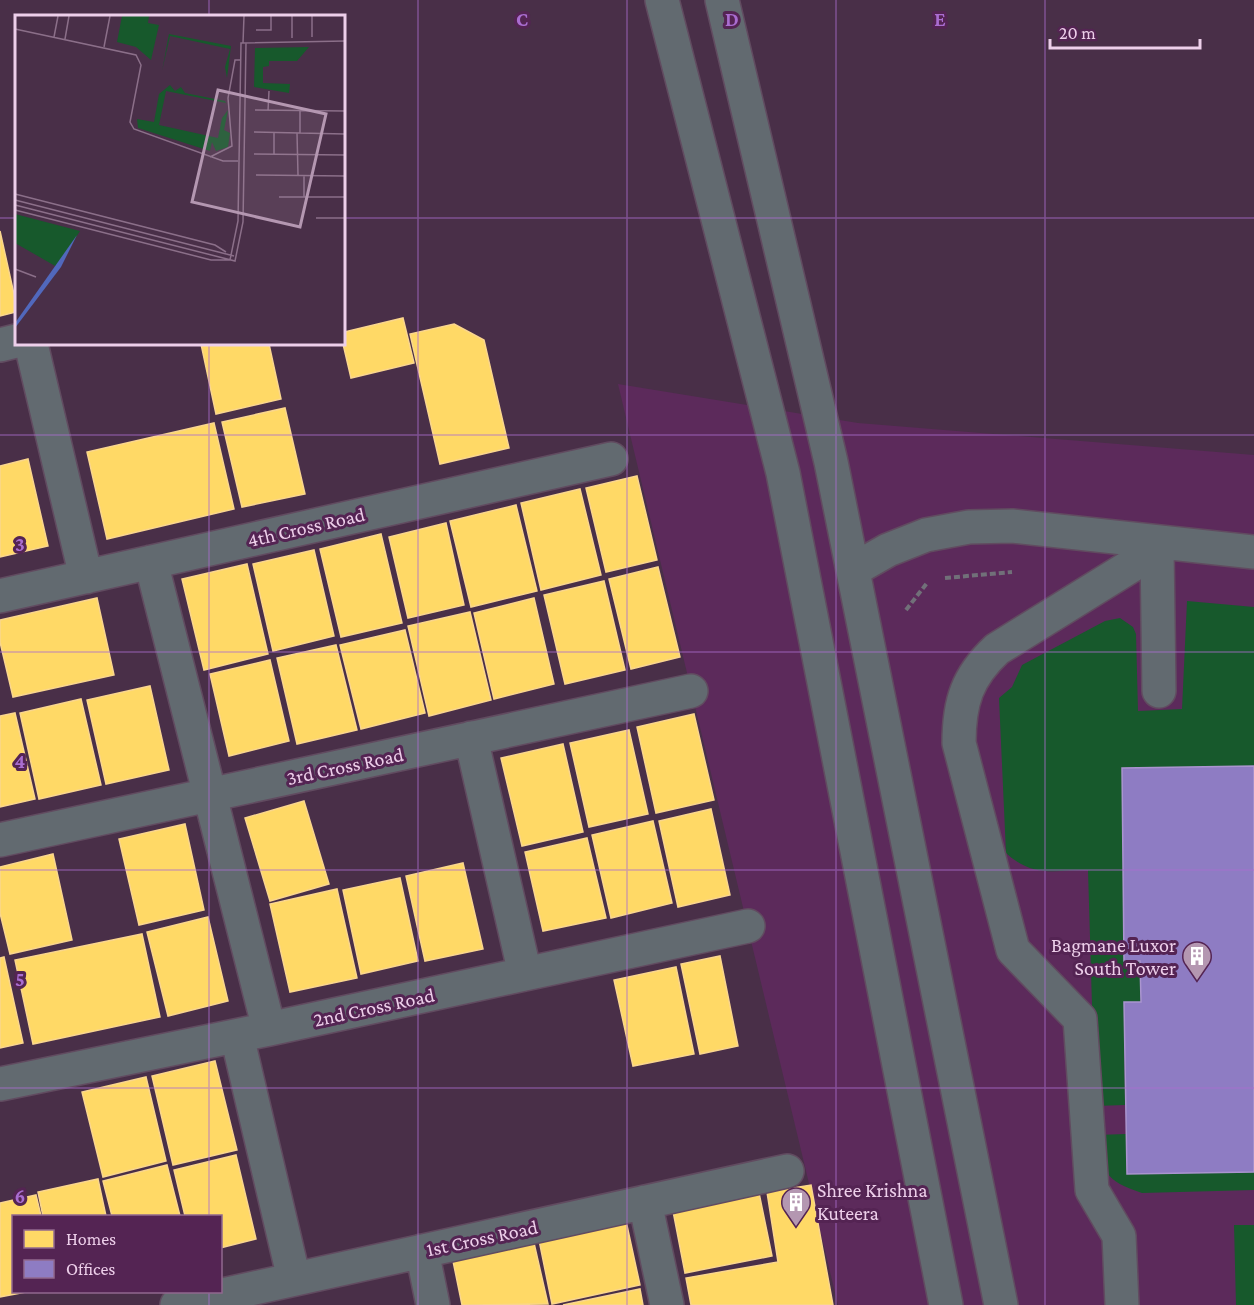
<svg xmlns="http://www.w3.org/2000/svg" width="1254" height="1305" viewBox="0 0 1254 1305" font-family="'Crimson Pro',serif">
  <rect width="100%" height="100%" fill="#492f48"/>
  <!-- built -->
  <path fill="#5c2a5b" d="M 618,384 L 858,423 L 1254,455 L 1254,1305 L 838,1305 Z"/>
  <!-- green -->
  <path fill="#17592c" d="M 1187,601 L 1254,607 L 1254,766 L 1122,768 L 1124,961 L 1140,961 L 1141,1002 L 1124,1002 L 1125,1105 L 1095,1106 L 1088,870 C 1054,870 1033,878 1006,853 L 999,698 L 1012,687 L 1022,665 L 1105,621 L 1120,618 L 1133,627 L 1136,634 L 1138,711 L 1182,709 Z
    M 1126,1134 L 1127,1174 L 1254,1172 L 1254,1190 L 1142,1193 C 1103,1180 1104,1172 1096,1135 Z
    M 1234,1225 L 1254,1225 L 1254,1305 L 1236,1305 Z"/>
  <!-- homes -->
  <path fill="#ffd966" stroke="#fad68e" stroke-width="1.5" d="M 0,231 L 16,303 L 16,312 L 0,316 Z
    M 403,318 L 414,363 L 351,378 L 343,344 L 344,332 Z
    M 454,324 L 484,340 L 509,448 L 440,464 L 410,334 Z
    M 201,344 L 269,344 L 281,399 L 216,414 Z
    M 285,408 L 305,494 L 242,507 L 222,422 Z
    M 214,423 L 234,509 L 107,539 L 87,452 Z
    M 28,459 L 48,546 L 0,557 L 0,466 Z
    M 637,476 L 657,560 L 606,572 L 586,488 Z
    M 580,489 L 601,575 L 541,590 L 521,503 Z
    M 516,505 L 537,591 L 471,607 L 450,521 Z
    M 446,523 L 464,605 L 408,618 L 389,537 Z
    M 381,534 L 402,623 L 341,637 L 320,549 Z
    M 314,550 L 334,636 L 273,651 L 253,564 Z
    M 247,564 L 268,654 L 204,670 L 182,579 Z
    M 658,567 L 680,657 L 631,669 L 609,579 Z
    M 604,581 L 625,670 L 565,684 L 544,595 Z
    M 97,598 L 114,675 L 13,697 L 0,642 L 0,620 Z
    M 534,598 L 554,684 L 494,699 L 474,613 Z
    M 470,612 L 491,700 L 429,716 L 408,626 Z
    M 405,630 L 425,713 L 361,729 L 340,645 Z
    M 336,645 L 357,730 L 297,744 L 277,658 Z
    M 270,660 L 289,741 L 229,756 L 210,674 Z
    M 150,686 L 169,770 L 106,784 L 87,700 Z
    M 81,699 L 101,785 L 39,799 L 20,713 Z
    M 15,713 L 35,799 L 0,807 L 0,716 Z
    M 694,714 L 714,800 L 656,813 L 637,727 Z
    M 629,730 L 648,814 L 589,827 L 570,743 Z
    M 563,744 L 583,832 L 522,846 L 501,758 Z
    M 304,801 L 329,884 L 270,901 L 245,818 Z
    M 711,809 L 730,895 L 678,907 L 659,821 Z
    M 653,821 L 672,903 L 611,918 L 592,835 Z
    M 185,824 L 204,910 L 139,925 L 119,839 Z
    M 587,838 L 606,918 L 543,931 L 525,852 Z
    M 53,854 L 72,940 L 10,954 L 0,913 L 0,867 Z
    M 463,863 L 483,949 L 425,961 L 406,876 Z
    M 400,878 L 418,961 L 361,974 L 343,890 Z
    M 337,889 L 357,978 L 290,992 L 270,904 Z
    M 208,917 L 228,1001 L 168,1016 L 147,932 Z
    M 142,934 L 160,1017 L 33,1044 L 15,960 Z
    M 720,956 L 738,1046 L 700,1054 L 681,964 Z
    M 4,957 L 23,1043 L 0,1048 L 0,958 Z
    M 676,967 L 694,1054 L 633,1066 L 614,980 Z
    M 215,1061 L 237,1150 L 173,1165 L 152,1076 Z
    M 146,1077 L 166,1161 L 103,1177 L 82,1092 Z
    M 236,1155 L 256,1239 L 220,1248 L 220,1216 L 185,1216 L 174,1170 Z
    M 167,1165 L 180,1216 L 112,1216 L 103,1181 Z
    M 98,1179 L 106,1216 L 43,1216 L 38,1192 Z
    M 811,1185 L 833,1305 L 691,1305 L 686,1278 L 778,1262 L 767,1192 Z
    M 759,1193 L 772,1256 L 685,1273 L 673,1211 Z
    M 36,1195 L 41,1216 L 14,1216 L 14,1292 L 26,1292 L 0,1297 L 0,1203 Z
    M 626,1221 L 640,1285 L 552,1304 L 539,1240 Z
    M 534,1243 L 548,1304 L 462,1305 L 453,1261 Z
    M 640,1289 L 643,1305 L 563,1305 Z"/>
  <!-- offices -->
  <path fill="#8e7cc3" stroke="#aa95cf" stroke-width="1.5" d="M 1254,766 L 1254,1172 L 1127,1174 L 1124,1002 L 1141,1002 L 1140,961 L 1124,961 L 1122,768 Z"/>
  <g fill="none" stroke-linecap="round" stroke-linejoin="round">
    <!-- minor casing -->
    <g stroke="#614b60" stroke-width="36">
      <path id="minor" d="M 662,0 L 783,473 L 946,1305
        M 722,0 L 831,462 L 1001,1305
        M 31,344 L 86,577
        M 0,345 L 16,341
        M 1157,549 L 1159,691
        M 151,562 L 269,1029
        M 853,570 L 888,550 L 926,535 L 969,527 L 1012,526 L 1254,552
        M 0,596 L 611,459
        M 471,738 L 525,974
        M 0,840 L 691,691
        M 237,1036 L 294,1279
        M 0,1084 L 269,1029 L 748,926
        M 645,1202 L 667,1305
        M 422,1251 L 433,1305
        M 177,1305 L 787,1171
        M 1122,1305 L 1119,1236 L 1092,1190 L 1080,1019 L 1013,950 L 959,743 C 959,702 967,677 997,649 L 1168,543"/>
    </g>
    <!-- path -->
    <path stroke="#717079" stroke-width="4" stroke-dasharray="6 3" stroke-linecap="butt" d="M 945,578 L 1012,572
      M 906,610 L 927,583"/>
    <!-- minor -->
    <use href="#minor" stroke="#626a70" stroke-width="33"/>
  </g>
  <!-- grid -->
  <path fill="none" stroke="#a96dd0" stroke-width="1.5" stroke-opacity="0.55" d="M 209,0 L 209,16M 418,0 L 418,1305M 627,0 L 627,1305M 836,0 L 836,1305M 1045,0 L 1045,1305M 0,218 L 16,218M 344,218 L 1254,218M 209,344 L 209,1216M 0,435 L 1254,435M 0,652 L 1254,652M 0,870 L 1254,870M 0,1088 L 1254,1088M 209,1292 L 209,1305"/>
  <!-- icons -->
  <defs>
    <g id="building-pin" transform="scale(1.5)"><path d="M0 17L-7.5 6A9.5 9.5 0 1 1 7.5 6Z" fill="#b497b1" stroke="#542453"/><path d="M-4-6H4V6H1V3H-1V6H-4ZM-2.5-4.3h1.7v1.8h-1.7ZM.8-4.3h1.7v1.8H.8ZM-2.5-1h1.7V.8h-1.7ZM.8-1h1.7V.8H.8Z" fill="#fff"/></g>
  </defs>
  <g fill-rule="evenodd">
    <use href="#building-pin" x="1197" y="956"/>
    <use href="#building-pin" x="796" y="1202"/>
  </g>
  <g text-anchor="middle" stroke-width="6" stroke-linejoin="round" paint-order="stroke">
    <!-- street labels -->
    <g font-size="20" fill="#edcfea" stroke="#542453">
      <text transform="translate(306 527) rotate(-13)" y="7">4th Cross Road</text>
      <text transform="translate(345 766) rotate(-12)" y="7">3rd Cross Road</text>
      <text transform="translate(374 1007) rotate(-12)" y="7">2nd Cross Road</text>
      <text transform="translate(482 1238) rotate(-12)" y="7">1st Cross Road</text>
    </g>
    <!-- poi labels -->
    <g font-size="20" fill="#edcfea" stroke="#542453" text-anchor="end">
      <text x="1176" y="952">Bagmane Luxor<tspan x="1176" dy="23">South Tower</tspan></text>
      <text x="817" y="1197" text-anchor="start">Shree Krishna<tspan x="817" dy="23">Kuteera</tspan></text>
    </g>
  </g>
  <!-- overview -->
  <g transform="translate(15 15)">
    <rect width="330" height="330" fill="#492f48"/>
    <path d="M 107,1 L 134,1 L 133,8 L 144,10 L 136,45 L 121,32 L 102,27 ZM 154,19 L 216,31 L 212,63 L 210,52 L 215,34 L 155,21 L 147,56 ZM 294,32 L 282,46 L 254,46 L 254,51 L 248,52 L 248,68 L 275,69 L 274,78 L 239,72 L 240,33 ZM 155,70 L 160,76 L 166,72 L 170,78 L 210,86 L 213,92 L 211,88 L 151,76 L 144,110 L 203,123 L 207,103 L 213,95 L 209,115 L 215,118 L 213,132 L 201,136 L 197,127 L 195,136 L 123,113 L 122,104 L 139,107 L 144,79 ZM 0,199 L 65,216 L 42,252 L 0,228 Z" fill="#17592c"/>
    <path d="M 62,220 L 46,252 L 0,313 L 0,308 Z" fill="#5168bc"/>
    <path fill="none" stroke="#8b6f89" stroke-width="1.5" d="M 277,1 L 277,23M 297,1 L 297,22M 0,14 L 121,40 L 126,50 L 115,107 L 119,114 L 208,146 L 223,146M 241,15 L 256,15 L 256,1M 39,22 L 43,1M 50,24 L 54,1M 228,28 L 229,1M 89,32 L 95,1M 240,95 L 330,96M 253,96 L 254,76M 285,96 L 285,118M 239,117 L 330,119M 282,118 L 283,160M 239,139 L 330,140M 259,139 L 259,117M 195,142 L 217,131 L 213,83 L 220,45 L 226,45M 241,160 L 330,161M 289,160 L 289,182M 0,179 L 200,230 L 211,237M 264,182 L 330,182M 0,185 L 219,241M 0,190 L 220,246 L 228,207 L 231,28M 0,195 L 196,245 L 215,245 L 223,206 L 226,28 L 330,26M 301,203 L 330,203M 0,254 L 21,262"/>
    <path fill="#b497b1" fill-opacity="0.15" stroke="#b497b1" stroke-width="3" d="M 203,75 L 311,99 L 285,212 L 177,187 Z"/>
    <rect width="330" height="330" fill="none" stroke="#edcfea" stroke-width="3"/>
  </g>
  <g font-size="20" text-anchor="middle" font-weight="bold" fill="#a96dd0" stroke="#542453" stroke-width="6" stroke-linejoin="round" paint-order="stroke">
    <text x="522" y="26">C</text>
    <text x="732" y="26">D</text>
    <text x="940" y="26">E</text>
    <text x="20" y="551">3</text>
    <text x="20" y="768">4</text>
    <text x="20" y="986">5</text>
    <text x="20" y="1203">6</text>
  </g>
  <!-- legend -->
  <rect x="12" y="1215" width="210" height="78" fill="#542453" stroke="#91688f" stroke-width="1.5"/>
  <rect x="24" y="1230" width="30" height="18" fill="#ffd966" stroke="#91688f" stroke-width="1.5"/>
  <text x="66" y="1245" font-size="18" fill="#edcfea">Homes</text>
  <rect x="24" y="1260" width="30" height="18" fill="#8e7cc3" stroke="#91688f" stroke-width="1.5"/>
  <text x="66" y="1275" font-size="18" fill="#edcfea">Offices</text>
  <!-- scale -->
  <path d="M1050 39v9h150v-9" fill="none" stroke="#edcfea" stroke-width="3"/>
  <text x="1059" y="39" font-size="18" fill="#edcfea" stroke="#542453" stroke-width="4.5" paint-order="stroke">20 m</text>
</svg>
